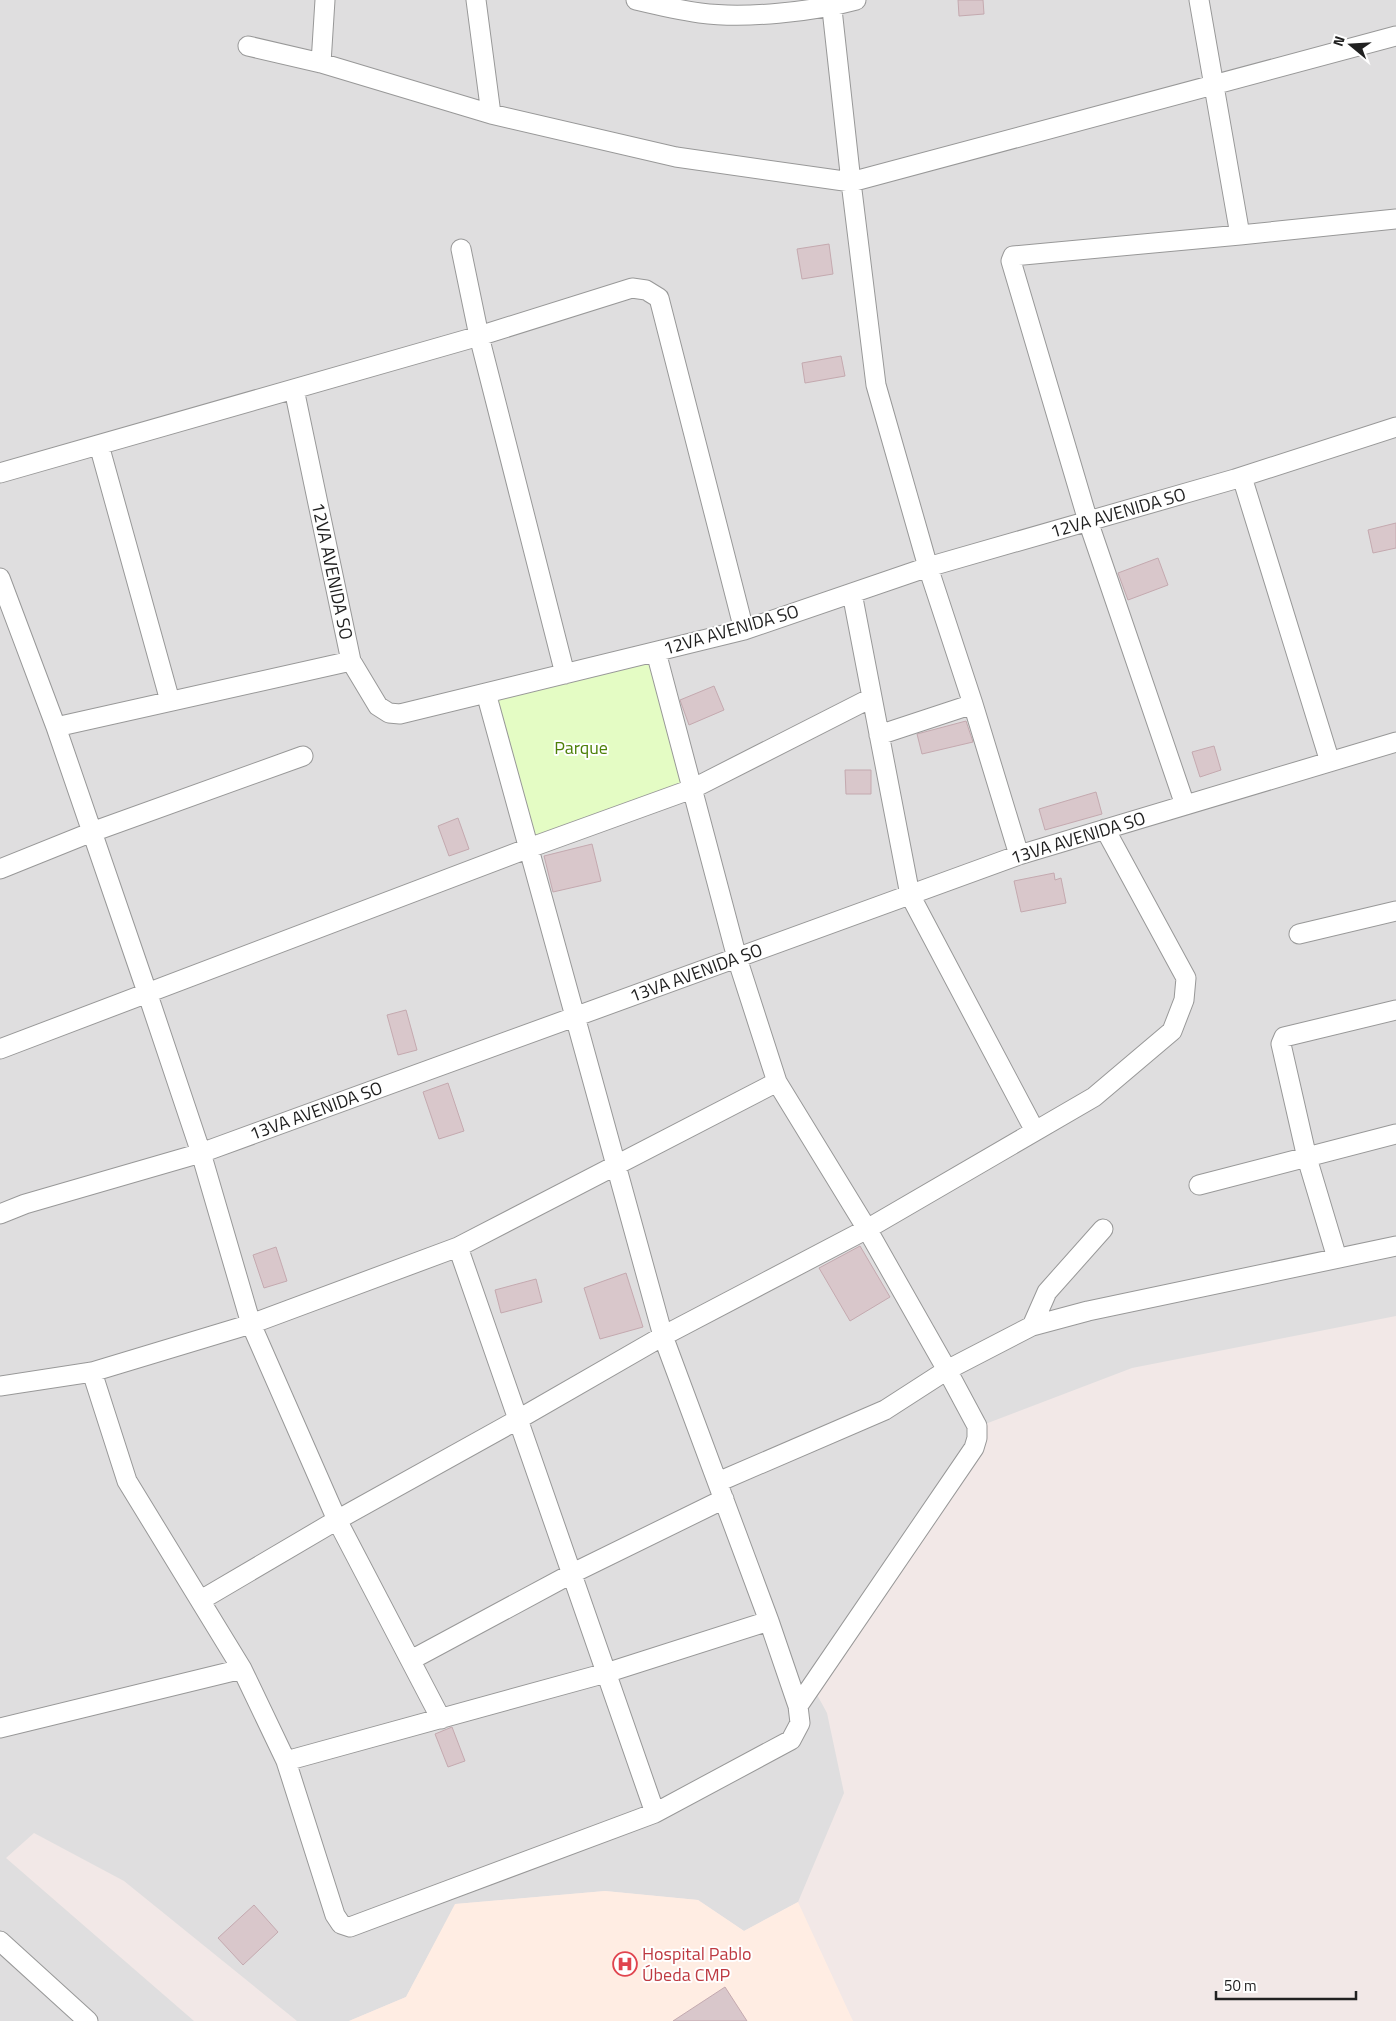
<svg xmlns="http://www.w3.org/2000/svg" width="1396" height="2021" viewBox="0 0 1396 2021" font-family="'Titillium Web',sans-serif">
  <rect width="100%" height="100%" fill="#f2e8e7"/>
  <!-- residential -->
  <path fill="#dfdedf" d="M 0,0 L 1396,0 L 1396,1316 L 1132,1368 L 980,1426 L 809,1680 L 827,1713 L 844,1793 L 798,1902 L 744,1931 L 698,1900 L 605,1891 L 456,1904 L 406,1997 L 349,2021 L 297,2021 L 124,1881 L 34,1833 L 6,1858 L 194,2021 L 0,2021 Z"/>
  <!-- education -->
  <path fill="#ffede3" d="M 605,1891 L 698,1900 L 744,1931 L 798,1902 L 853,2021 L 349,2021 L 406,1997 L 455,1904 Z"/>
  <!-- park -->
  <path fill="#e4fcc4" d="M 656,652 L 692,789 L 529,848 L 486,693 Z"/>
  <!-- building -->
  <path fill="#d9c7cb" stroke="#c4a9af" d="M 958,0 L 983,0 L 984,14 L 959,16 Z
    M 829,244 L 833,274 L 802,279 L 797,249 Z
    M 841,356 L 845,376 L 805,383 L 802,363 Z
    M 1396,523 L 1396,548 L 1373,553 L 1368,530 Z
    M 1158,558 L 1168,585 L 1128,600 L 1118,573 Z
    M 714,686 L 724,710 L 689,725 L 680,700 Z
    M 966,721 L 973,742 L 922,754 L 917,734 Z
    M 1214,746 L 1221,770 L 1200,777 L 1192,752 Z
    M 845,770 L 871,770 L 871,794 L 846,794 Z
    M 1096,792 L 1102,814 L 1045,830 L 1039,809 Z
    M 458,818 L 469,849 L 449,856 L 438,826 Z
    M 592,844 L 601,881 L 553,892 L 544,856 Z
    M 1054,873 L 1055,880 L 1061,878 L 1066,903 L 1021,912 L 1014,881 Z
    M 406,1010 L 417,1050 L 398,1055 L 387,1015 Z
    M 448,1083 L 464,1131 L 439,1139 L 423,1092 Z
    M 860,1246 L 890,1297 L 850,1321 L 819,1268 Z
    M 276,1247 L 287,1281 L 264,1288 L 253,1255 Z
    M 626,1273 L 643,1327 L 600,1339 L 584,1288 Z
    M 536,1279 L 542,1302 L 501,1313 L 495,1290 Z
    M 452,1727 L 465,1761 L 448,1767 L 435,1734 Z
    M 254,1905 L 278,1932 L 243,1965 L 218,1938 Z
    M 725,1987 L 747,2021 L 673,2021 Z"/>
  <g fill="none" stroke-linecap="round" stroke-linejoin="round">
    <!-- minor casing -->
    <g stroke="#989898" stroke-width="21">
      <path id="minor" d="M 476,0 L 491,114
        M 636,0 C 657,5 679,10 700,13 C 745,19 812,12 856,0
        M 831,0 L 851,182 L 876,385 L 928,567 L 973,704 L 1019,855
        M 1199,0 L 1240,235 L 1396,219
        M 248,46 L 321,63 L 491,114 L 676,157 L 851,182 L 1396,36
        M 321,63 L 325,0
        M 461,249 L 479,336 L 565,674
        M 294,389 L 351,661 L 378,706 L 389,713 L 400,714 L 744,630 L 928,567 L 1235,479 L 1396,427
        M 99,445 L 170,701
        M 0,473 L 479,336 L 632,288 L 646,290 L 659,298 L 744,630
        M 1242,477 L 1330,762
        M 0,578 L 56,727 L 147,992 L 201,1153 L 251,1324 L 337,1520 L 441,1719
        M 852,593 L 910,895 L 1035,1131
        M 56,727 L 351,661
        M 879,735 L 973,704
        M 1185,805 L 1088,521 L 1011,261 L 1013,256 L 1240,235
        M 0,869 L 92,832 L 303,756
        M 1299,934 L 1396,911
        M 0,1049 L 529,848 L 692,789 L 871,698
        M 1199,1185 L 1396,1134
        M 0,1214 L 25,1204 L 201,1153 L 1019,855 L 1396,742
        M 458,1247 L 655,1813
        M 1337,1258 L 1307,1158 L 1281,1044 L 1284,1037 L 1396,1010
        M 1032,1326 L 1047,1292 L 1103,1229
        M 92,1372 L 127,1481 L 242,1669 L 286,1761 L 335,1915 L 341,1924 L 350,1927 L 655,1813 L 791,1740 L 800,1723 L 798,1706 L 769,1621 L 663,1336 L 486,693
        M 0,1386 L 92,1372 L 251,1324 L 458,1247 L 777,1082 L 737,958 L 656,652
        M 718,1482 L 885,1410 L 947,1370 L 867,1229 L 777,1082
        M 201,1600 L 337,1520 L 517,1420 L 663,1336 L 867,1229 L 1094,1097 L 1172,1031 L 1184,1000 L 1186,978 L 1105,829
        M 411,1660 L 571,1574 L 724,1499
        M 798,1706 L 974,1448 L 977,1438 L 977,1426 L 947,1370 L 1032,1326 L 1088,1311 L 1396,1246
        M 0,1728 L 242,1669
        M 286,1761 L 606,1673 L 769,1621
        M 0,1941 L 88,2021"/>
    </g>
    <!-- minor -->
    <use href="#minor" stroke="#fff" stroke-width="19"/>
  </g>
  <!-- icons -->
  <defs>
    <g id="hospital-ring" transform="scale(1.25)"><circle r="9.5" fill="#fff" stroke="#e0444e" stroke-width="1.5"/><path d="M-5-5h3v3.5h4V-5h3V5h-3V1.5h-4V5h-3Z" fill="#e0444e"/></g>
  </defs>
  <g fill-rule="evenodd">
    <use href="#hospital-ring" x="625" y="1964"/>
  </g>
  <g text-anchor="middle" stroke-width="4" stroke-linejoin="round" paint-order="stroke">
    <!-- street labels -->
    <g font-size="18" fill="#212121" stroke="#fff">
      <text transform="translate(1118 513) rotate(-16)" y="6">12VA AVENIDA SO</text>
      <text transform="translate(332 571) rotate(78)" y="6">12VA AVENIDA SO</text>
      <text transform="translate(731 630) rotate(-16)" y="6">12VA AVENIDA SO</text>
      <text transform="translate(1078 838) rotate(-17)" y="6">13VA AVENIDA SO</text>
      <text transform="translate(696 973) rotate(-20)" y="6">13VA AVENIDA SO</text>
      <text transform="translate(316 1111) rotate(-20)" y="6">13VA AVENIDA SO</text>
    </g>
    <!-- park labels -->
    <g font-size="18" fill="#4d8008" stroke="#fff">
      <text x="581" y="754">Parque</text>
    </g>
    <!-- health labels -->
    <g font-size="18" fill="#be3a42" stroke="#fff" text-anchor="start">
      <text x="642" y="1960">Hospital Pablo<tspan x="642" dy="21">Úbeda CMP</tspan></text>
    </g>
  </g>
  <!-- north arrow -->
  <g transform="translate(1351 45) rotate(288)" stroke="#ffffff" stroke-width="4" paint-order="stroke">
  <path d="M0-4L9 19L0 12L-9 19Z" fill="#212121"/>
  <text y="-8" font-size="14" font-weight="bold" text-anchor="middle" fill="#212121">N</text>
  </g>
  <!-- scale -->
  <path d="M1216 1991v8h140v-8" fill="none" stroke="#212121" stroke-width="2.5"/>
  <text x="1224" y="1991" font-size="15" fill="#212121" stroke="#ffffff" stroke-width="4" paint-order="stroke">50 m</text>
</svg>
